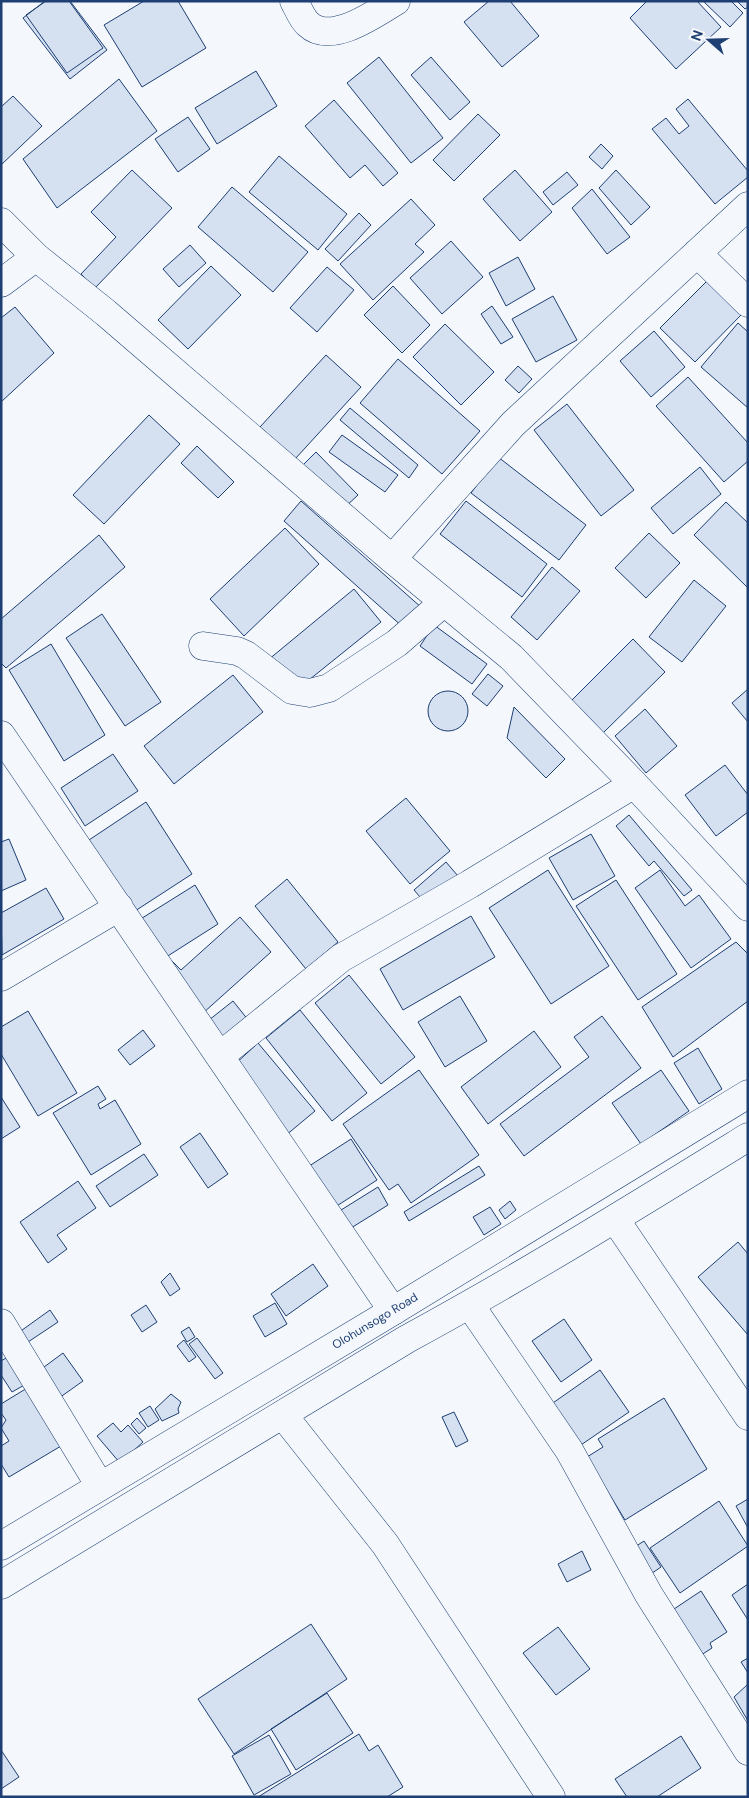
<svg xmlns="http://www.w3.org/2000/svg" width="749" height="1798" viewBox="0 0 749 1798" font-family="'DM Sans',sans-serif">
  <rect width="100%" height="100%" fill="#f4f7fb"/>
  <!-- building -->
  <path fill="#d5e0f0" stroke="#1d3f73" d="M 45,1 L 70,1 L 107,50 L 70,79 L 23,18 Z
    M 46,1 L 69,1 L 103,48 L 67,73 L 26,15 Z
    M 144,1 L 178,1 L 206,48 L 142,87 L 104,25 Z
    M 489,1 L 510,1 L 539,36 L 502,67 L 464,22 Z
    M 647,1 L 697,1 L 721,27 L 676,69 L 630,18 Z
    M 703,1 L 731,1 L 743,13 L 730,27 Z
    M 737,1 L 748,1 L 748,7 L 745,9 Z
    M 379,57 L 443,138 L 411,163 L 347,83 Z
    M 431,57 L 470,102 L 450,120 L 411,75 Z
    M 256,71 L 277,106 L 217,144 L 195,108 Z
    M 119,79 L 157,131 L 57,208 L 23,159 Z
    M 13,96 L 42,126 L 1,165 L 1,107 Z
    M 688,99 L 748,171 L 748,177 L 715,204 L 652,129 L 666,118 L 679,134 L 689,126 L 676,109 Z
    M 334,100 L 398,173 L 383,186 L 365,165 L 350,178 L 305,126 Z
    M 478,114 L 500,135 L 454,181 L 433,160 Z
    M 188,117 L 210,149 L 178,172 L 155,139 Z
    M 601,144 L 613,156 L 602,169 L 589,157 Z
    M 279,156 L 347,214 L 318,250 L 249,192 Z
    M 132,170 L 172,208 L 95,288 L 81,274 L 116,237 L 91,212 Z
    M 515,170 L 552,212 L 520,241 L 483,199 Z
    M 616,170 L 650,207 L 631,225 L 599,188 Z
    M 567,172 L 578,185 L 553,205 L 543,192 Z
    M 232,187 L 308,252 L 273,292 L 198,227 Z
    M 592,189 L 630,237 L 607,254 L 572,208 Z
    M 411,199 L 435,225 L 415,244 L 424,252 L 373,300 L 340,264 Z
    M 359,213 L 371,225 L 338,261 L 325,249 Z
    M 451,241 L 483,277 L 442,314 L 410,278 Z
    M 190,245 L 206,263 L 179,287 L 163,269 Z
    M 518,257 L 535,289 L 506,306 L 489,273 Z
    M 211,266 L 241,295 L 188,349 L 158,320 Z
    M 327,267 L 354,290 L 317,332 L 290,308 Z
    M 707,281 L 741,315 L 695,362 L 660,328 Z
    M 393,286 L 430,325 L 402,353 L 364,315 Z
    M 553,296 L 577,340 L 536,362 L 512,319 Z
    M 492,306 L 513,337 L 501,344 L 481,314 Z
    M 15,307 L 54,353 L 1,402 L 1,318 Z
    M 738,323 L 748,332 L 748,408 L 701,367 Z
    M 445,324 L 494,372 L 461,405 L 413,357 Z
    M 654,331 L 685,367 L 651,397 L 620,361 Z
    M 326,355 L 361,387 L 295,459 L 260,427 Z
    M 398,359 L 480,431 L 442,474 L 360,403 Z
    M 518,366 L 532,379 L 519,393 L 505,380 Z
    M 688,377 L 748,443 L 748,461 L 724,482 L 656,406 Z
    M 567,404 L 634,490 L 601,516 L 534,430 Z
    M 350,408 L 418,465 L 409,478 L 340,420 Z
    M 149,415 L 180,444 L 104,524 L 73,495 Z
    M 342,435 L 398,475 L 385,492 L 329,452 Z
    M 197,446 L 234,482 L 218,498 L 181,463 Z
    M 316,452 L 358,495 L 343,509 L 301,467 Z
    M 498,457 L 586,525 L 559,560 L 471,493 Z
    M 700,467 L 721,494 L 673,534 L 651,508 Z
    M 301,501 L 422,608 L 404,628 L 284,521 Z
    M 466,501 L 547,564 L 522,597 L 440,534 Z
    M 726,502 L 748,523 L 748,588 L 694,535 Z
    M 285,528 L 319,564 L 244,636 L 210,599 Z
    M 649,533 L 680,563 L 646,598 L 615,568 Z
    M 99,535 L 125,567 L 6,668 L 1,663 L 1,619 Z
    M 552,567 L 580,591 L 537,640 L 511,617 Z
    M 694,580 L 726,606 L 682,662 L 649,637 Z
    M 354,589 L 381,622 L 294,692 L 268,660 Z
    M 102,614 L 161,702 L 125,726 L 66,638 Z
    M 434,625 L 487,664 L 472,684 L 420,646 Z
    M 633,639 L 665,672 L 601,735 L 569,703 Z
    M 51,644 L 105,735 L 64,761 L 9,670 Z
    M 488,674 L 503,686 L 487,706 L 472,694 Z
    M 233,675 L 263,712 L 174,784 L 144,746 Z
    M 748,689 L 748,722 L 732,703 Z
    M428 711a20 20 0 1 1 40 0a20 20 0 1 1-40 0Z
    M 514,707 L 565,759 L 546,778 L 507,738 Z
    M 645,709 L 677,746 L 646,773 L 615,736 Z
    M 113,754 L 138,791 L 85,826 L 61,788 Z
    M 725,765 L 748,795 L 748,812 L 716,836 L 685,795 Z
    M 406,798 L 450,851 L 410,884 L 366,831 Z
    M 146,802 L 192,874 L 135,911 L 89,840 Z
    M 629,815 L 692,890 L 684,896 L 654,861 L 649,866 L 616,826 Z
    M 591,834 L 615,876 L 573,900 L 549,858 Z
    M 9,839 L 26,880 L 1,891 L 1,842 Z
    M 446,862 L 458,876 L 426,904 L 414,890 Z
    M 548,870 L 609,966 L 551,1004 L 489,908 Z
    M 660,870 L 685,906 L 699,895 L 731,939 L 691,968 L 635,888 Z
    M 287,879 L 338,942 L 306,969 L 255,906 Z
    M 616,880 L 677,974 L 638,1000 L 576,906 Z
    M 195,885 L 218,924 L 163,959 L 139,920 Z
    M 46,888 L 64,919 L 2,955 L 1,913 Z
    M 471,916 L 495,957 L 403,1010 L 380,969 Z
    M 240,917 L 271,952 L 202,1014 L 163,970 L 172,961 L 181,970 Z
    M 736,942 L 748,954 L 748,1001 L 673,1057 L 642,1007 Z
    M 349,975 L 415,1057 L 381,1084 L 315,1003 Z
    M 460,996 L 487,1041 L 445,1067 L 418,1022 Z
    M 233,1001 L 249,1021 L 220,1045 L 204,1024 Z
    M 300,1010 L 367,1093 L 332,1121 L 266,1038 Z
    M 28,1011 L 77,1093 L 38,1116 L 1,1054 L 1,1027 Z
    M 602,1016 L 641,1068 L 524,1156 L 500,1124 L 589,1057 L 574,1037 Z
    M 143,1030 L 155,1046 L 130,1065 L 118,1050 Z
    M 534,1031 L 561,1067 L 488,1124 L 461,1087 Z
    M 258,1043 L 315,1111 L 285,1136 L 233,1066 Z
    M 698,1048 L 722,1089 L 699,1104 L 674,1063 Z
    M 419,1070 L 479,1155 L 411,1203 L 398,1184 L 389,1190 L 343,1124 Z
    M 661,1070 L 689,1111 L 641,1144 L 612,1103 Z
    M 98,1086 L 106,1099 L 98,1104 L 100,1109 L 115,1100 L 141,1144 L 91,1175 L 53,1113 Z
    M 1,1097 L 20,1127 L 1,1139 Z
    M 200,1133 L 228,1174 L 208,1188 L 180,1147 Z
    M 351,1139 L 377,1180 L 329,1211 L 303,1170 Z
    M 144,1154 L 158,1175 L 110,1207 L 96,1186 Z
    M 479,1166 L 485,1175 L 409,1221 L 404,1212 Z
    M 78,1181 L 96,1208 L 57,1235 L 67,1249 L 48,1263 L 20,1222 Z
    M 378,1187 L 388,1205 L 343,1233 L 333,1215 Z
    M 510,1201 L 516,1210 L 505,1219 L 499,1210 Z
    M 490,1207 L 501,1224 L 484,1235 L 473,1217 Z
    M 738,1242 L 748,1254 L 748,1335 L 698,1277 Z
    M 313,1264 L 328,1286 L 286,1316 L 271,1294 Z
    M 170,1273 L 180,1289 L 170,1296 L 161,1282 Z
    M 275,1303 L 287,1324 L 265,1337 L 253,1316 Z
    M 146,1305 L 157,1322 L 142,1332 L 131,1315 Z
    M 50,1310 L 58,1322 L 25,1344 L 18,1333 Z
    M 564,1319 L 592,1360 L 561,1382 L 532,1341 Z
    M 189,1327 L 195,1337 L 187,1342 L 181,1332 Z
    M 197,1338 L 223,1373 L 215,1379 L 189,1344 Z
    M 184,1340 L 196,1357 L 189,1362 L 177,1346 Z
    M 63,1353 L 83,1381 L 59,1398 L 40,1370 Z
    M 11,1355 L 28,1383 L 12,1392 L 1,1375 L 1,1361 Z
    M 600,1370 L 629,1412 L 578,1447 L 550,1405 Z
    M 32,1385 L 66,1443 L 9,1477 L 1,1464 L 1,1446 L 9,1441 L 1,1428 L 6,1420 L 1,1413 L 1,1404 Z
    M 171,1394 L 181,1402 L 178,1409 L 179,1413 L 162,1421 L 155,1409 Z
    M 664,1398 L 707,1469 L 625,1520 L 587,1457 L 603,1447 L 598,1439 Z
    M 150,1406 L 159,1420 L 148,1427 L 139,1413 Z
    M 454,1412 L 468,1441 L 456,1447 L 442,1417 Z
    M 137,1418 L 146,1428 L 139,1434 L 131,1424 Z
    M 113,1423 L 121,1432 L 128,1425 L 143,1442 L 120,1463 L 97,1436 Z
    M 748,1499 L 748,1528 L 736,1506 Z
    M 719,1501 L 748,1546 L 680,1593 L 650,1548 Z
    M 644,1541 L 661,1567 L 645,1578 L 627,1552 Z
    M 582,1551 L 591,1570 L 567,1582 L 558,1564 Z
    M 748,1584 L 748,1620 L 732,1595 Z
    M 701,1591 L 727,1632 L 710,1643 L 712,1648 L 695,1659 L 665,1615 Z
    M 311,1624 L 347,1679 L 234,1754 L 198,1699 Z
    M 558,1627 L 590,1669 L 556,1695 L 523,1653 Z
    M 748,1658 L 748,1673 L 741,1662 Z
    M 748,1684 L 748,1721 L 734,1697 Z
    M 327,1693 L 353,1733 L 296,1770 L 271,1729 Z
    M 359,1734 L 369,1751 L 378,1745 L 403,1787 L 387,1797 L 258,1797 Z
    M 269,1735 L 291,1774 L 254,1795 L 232,1756 Z
    M 681,1736 L 701,1768 L 657,1797 L 627,1797 L 615,1779 Z
    M 1,1750 L 19,1777 L 1,1789 Z"/>
  <g fill="none" stroke-linecap="round" stroke-linejoin="round">
    <!-- minor casing -->
    <g stroke="#1d3f73" stroke-width="29">
      <path id="minor" d="M 294,1 C 298,8 302,19 308,24 C 331,46 376,13 396,1
        M 1,222 L 36,257 L 106,313 L 392,559 L 511,657 L 634,784 L 748,907
        M 697,253 L 748,303
        M 1,283 L 36,257
        M 392,559 L 513,424 L 748,206
        M 203,646 L 237,651 L 246,655 L 292,690 L 310,693 L 329,688 L 397,643 L 444,602
        M 1,735 L 393,1311
        M 1,977 L 119,907
        M 220,1056 L 341,958 L 470,884 L 634,784
        M 615,1219 L 748,1416
        M 470,1305 L 569,1450 L 649,1595 L 748,1751
        M 1,1323 L 100,1486
        M 283,1415 L 385,1544 L 551,1797"/>
    </g>
    <!-- major casing -->
    <g stroke="#1d3f73" stroke-width="29">
      <path id="major" d="M 1,1546 L 393,1311 L 748,1094
        M 1,1585 L 407,1339 C 523,1276 636,1206 748,1137"/>
    </g>
    <!-- minor -->
    <use href="#minor" stroke="#f4f7fb" stroke-width="28"/>
    <!-- major -->
    <use href="#major" stroke="#f4f7fb" stroke-width="28"/>
  </g>
  <g text-anchor="middle" stroke-width="4" stroke-linejoin="round" paint-order="stroke">
    <!-- street labels -->
    <g font-size="12" fill="#1d3f73" stroke="#f4f7fb">
      <text transform="translate(375 1321) rotate(-31)" y="4">Olohunsogo Road</text>
    </g>
  </g>
  <!-- border -->
  <rect width="749" height="1798" fill="none" stroke="#1d3f73" stroke-width="5"/>
  <!-- north arrow -->
  <g transform="translate(709 40) rotate(290)" stroke="#f4f7fb" stroke-width="4" paint-order="stroke">
  <path d="M0-4L9 19L0 12L-9 19Z" fill="#1d3f73"/>
  <text y="-8" font-size="14" font-weight="bold" text-anchor="middle" fill="#1d3f73">N</text>
  </g>
</svg>
